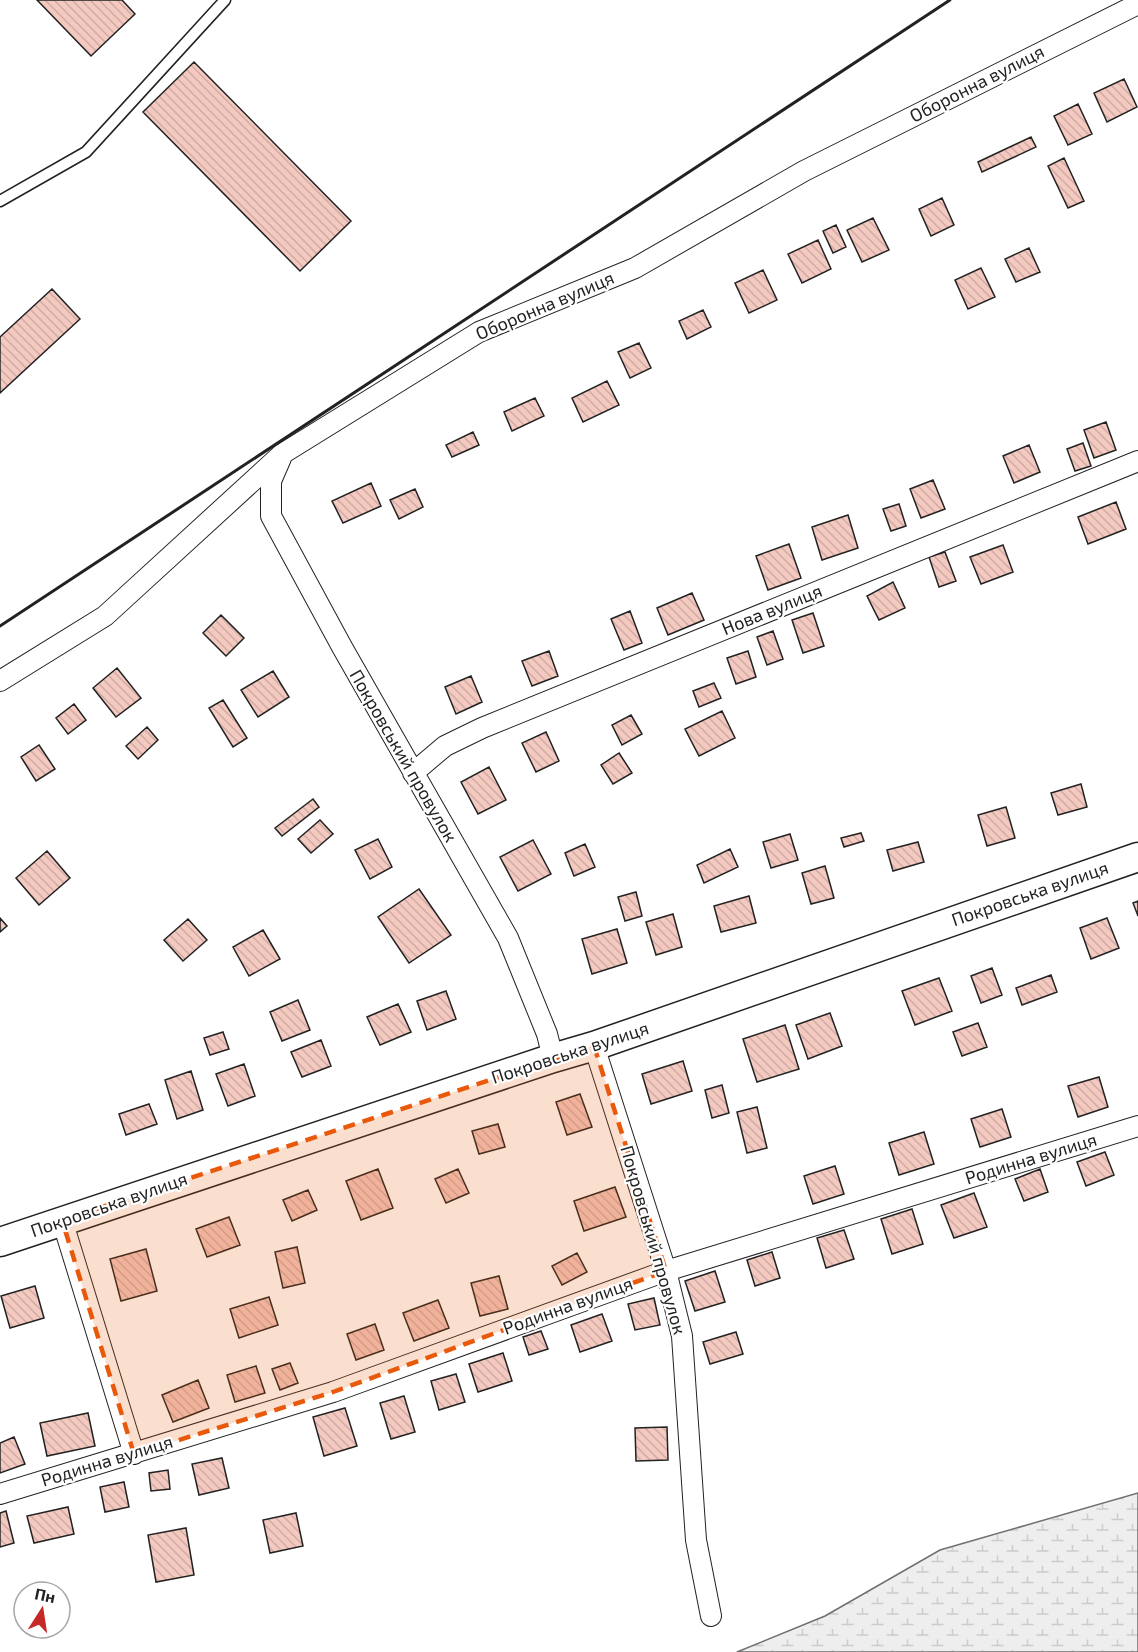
<svg xmlns="http://www.w3.org/2000/svg" width="1138" height="1652" viewBox="0 0 1138 1652" font-family="'Exo 2',sans-serif">
  <defs>
    <pattern id="wetland-marsh" width="20" height="14" patternUnits="userSpaceOnUse" patternTransform="scale(1.5)"><rect width="20" height="14" fill="#eee"/><path d="M1 5h8M5 5V1M11 12h8M15 12V8" fill="none" stroke="#ccc"/></pattern>
    <pattern id="building-back-hatch" width="6" height="6" patternUnits="userSpaceOnUse" patternTransform="scale(1.5)"><rect width="6" height="6" fill="#f3c9c0"/><path d="M-1 5l2 2M0 0l6 6M5-1l2 2" fill="none" stroke="#d0aca5"/></pattern>
  </defs>
  <rect width="100%" height="100%" fill="#fff"/>
  <!-- wetland -->
  <path fill="url(#wetland-marsh)" stroke="#6f6f6f" stroke-width="1.5" d="M 1138,1493 L 1138,1652 L 737,1652 L 825,1616 L 940,1550 Z"/>
  <!-- building -->
  <path fill="url(#building-back-hatch)" stroke="#222" stroke-width="1.5" d="M 37,0 L 122,0 L 135,14 L 91,56 Z
    M 194,62 L 351,221 L 300,271 L 143,112 Z
    M 1124,79 L 1137,107 L 1107,122 L 1094,93 Z
    M 1078,104 L 1092,134 L 1068,145 L 1054,116 Z
    M 1031,137 L 1036,147 L 982,172 L 978,162 Z
    M 1064,158 L 1084,201 L 1068,208 L 1048,166 Z
    M 942,198 L 954,225 L 931,236 L 919,209 Z
    M 873,218 L 889,250 L 862,262 L 847,230 Z
    M 836,225 L 846,247 L 833,253 L 823,231 Z
    M 818,240 L 831,269 L 802,283 L 788,254 Z
    M 1029,248 L 1040,272 L 1016,282 L 1005,259 Z
    M 981,268 L 995,297 L 968,309 L 955,280 Z
    M 763,270 L 777,300 L 749,313 L 735,283 Z
    M 52,289 L 80,319 L 0,393 L 0,337 Z
    M 703,310 L 711,327 L 687,339 L 679,321 Z
    M 639,343 L 651,368 L 630,378 L 618,352 Z
    M 607,381 L 619,405 L 583,422 L 572,398 Z
    M 535,398 L 544,416 L 512,431 L 504,412 Z
    M 1106,422 L 1116,450 L 1094,458 L 1084,430 Z
    M 473,432 L 479,445 L 452,457 L 446,445 Z
    M 1083,443 L 1091,466 L 1075,471 L 1067,449 Z
    M 1029,445 L 1040,472 L 1014,483 L 1003,456 Z
    M 933,480 L 945,509 L 921,518 L 910,489 Z
    M 371,483 L 381,506 L 343,523 L 332,501 Z
    M 415,489 L 423,507 L 399,519 L 390,500 Z
    M 1116,502 L 1126,529 L 1088,544 L 1078,517 Z
    M 899,504 L 906,526 L 891,531 L 883,509 Z
    M 848,515 L 858,548 L 822,560 L 812,527 Z
    M 789,544 L 801,578 L 768,590 L 756,556 Z
    M 1003,545 L 1013,572 L 981,584 L 970,557 Z
    M 945,552 L 956,581 L 939,587 L 929,557 Z
    M 893,582 L 905,608 L 879,620 L 867,596 Z
    M 692,593 L 704,620 L 668,635 L 657,608 Z
    M 630,611 L 642,643 L 624,650 L 611,619 Z
    M 813,613 L 824,646 L 803,653 L 792,620 Z
    M 221,615 L 244,638 L 226,656 L 203,633 Z
    M 773,631 L 783,659 L 767,665 L 757,637 Z
    M 549,651 L 558,676 L 532,686 L 522,661 Z
    M 748,651 L 756,677 L 736,684 L 727,658 Z
    M 117,668 L 141,698 L 116,717 L 93,688 Z
    M 273,671 L 289,697 L 258,717 L 241,690 Z
    M 471,676 L 482,702 L 456,714 L 445,687 Z
    M 714,683 L 721,698 L 699,707 L 693,691 Z
    M 223,700 L 247,738 L 233,747 L 209,708 Z
    M 74,704 L 86,720 L 68,734 L 56,718 Z
    M 722,711 L 735,738 L 699,756 L 685,729 Z
    M 631,715 L 642,734 L 622,745 L 612,725 Z
    M 147,727 L 158,740 L 138,759 L 126,746 Z
    M 546,732 L 559,761 L 536,772 L 522,743 Z
    M 39,745 L 55,769 L 36,781 L 21,757 Z
    M 619,753 L 632,773 L 613,784 L 601,765 Z
    M 489,767 L 506,800 L 478,814 L 461,782 Z
    M 1081,784 L 1087,807 L 1058,815 L 1051,793 Z
    M 313,799 L 319,807 L 282,836 L 275,828 Z
    M 1006,807 L 1015,838 L 987,846 L 978,815 Z
    M 320,820 L 333,834 L 311,853 L 298,839 Z
    M 861,833 L 864,841 L 844,847 L 841,838 Z
    M 790,834 L 798,860 L 771,868 L 763,842 Z
    M 378,839 L 392,867 L 370,879 L 355,850 Z
    M 533,840 L 551,874 L 518,891 L 500,857 Z
    M 918,842 L 924,862 L 893,871 L 887,850 Z
    M 585,844 L 595,867 L 574,876 L 565,853 Z
    M 730,849 L 738,867 L 704,883 L 697,865 Z
    M 47,851 L 70,878 L 39,905 L 16,878 Z
    M 825,866 L 834,898 L 811,904 L 802,873 Z
    M 419,889 L 451,935 L 409,963 L 378,917 Z
    M 636,892 L 642,916 L 625,921 L 618,897 Z
    M 749,896 L 756,923 L 721,932 L 714,906 Z
    M 1138,901 L 1138,916 L 1133,903 Z
    M 673,914 L 682,947 L 656,955 L 646,922 Z
    M 0,918 L 7,926 L 0,932 Z
    M 1107,918 L 1119,948 L 1091,959 L 1080,928 Z
    M 188,919 L 207,940 L 183,961 L 164,940 Z
    M 617,929 L 627,963 L 592,974 L 582,939 Z
    M 263,930 L 280,959 L 249,976 L 233,947 Z
    M 992,968 L 1002,995 L 981,1003 L 971,976 Z
    M 1051,975 L 1057,992 L 1022,1005 L 1016,988 Z
    M 939,978 L 952,1011 L 915,1025 L 902,991 Z
    M 446,991 L 456,1019 L 427,1030 L 417,1001 Z
    M 298,1000 L 310,1030 L 282,1041 L 270,1012 Z
    M 398,1004 L 411,1032 L 380,1045 L 367,1017 Z
    M 830,1013 L 842,1046 L 808,1059 L 796,1025 Z
    M 978,1023 L 987,1047 L 962,1056 L 953,1032 Z
    M 785,1025 L 799,1069 L 757,1082 L 743,1039 Z
    M 223,1032 L 229,1049 L 210,1055 L 204,1038 Z
    M 321,1040 L 331,1066 L 302,1077 L 291,1052 Z
    M 683,1061 L 692,1091 L 651,1104 L 642,1074 Z
    M 244,1064 L 255,1096 L 228,1106 L 216,1074 Z
    M 191,1071 L 203,1110 L 177,1119 L 165,1080 Z
    M 1099,1077 L 1108,1107 L 1078,1117 L 1068,1086 Z
    M 722,1085 L 729,1113 L 712,1118 L 705,1090 Z
    M 580,1094 L 592,1127 L 567,1135 L 556,1102 Z
    M 149,1104 L 157,1124 L 126,1135 L 119,1114 Z
    M 757,1107 L 767,1148 L 747,1153 L 737,1112 Z
    M 1002,1109 L 1011,1137 L 980,1147 L 971,1119 Z
    M 498,1124 L 505,1147 L 479,1154 L 472,1131 Z
    M 924,1132 L 934,1164 L 899,1175 L 889,1143 Z
    M 1105,1152 L 1114,1175 L 1086,1186 L 1077,1162 Z
    M 835,1166 L 844,1194 L 813,1204 L 804,1176 Z
    M 378,1169 L 393,1208 L 361,1220 L 346,1181 Z
    M 458,1169 L 469,1193 L 446,1203 L 435,1179 Z
    M 1040,1169 L 1048,1192 L 1024,1201 L 1015,1179 Z
    M 615,1187 L 626,1217 L 584,1231 L 574,1201 Z
    M 308,1190 L 317,1210 L 292,1221 L 283,1200 Z
    M 974,1193 L 987,1227 L 954,1238 L 941,1205 Z
    M 912,1209 L 923,1244 L 892,1254 L 881,1219 Z
    M 229,1217 L 240,1245 L 207,1257 L 196,1229 Z
    M 844,1230 L 854,1259 L 826,1268 L 817,1238 Z
    M 297,1247 L 305,1283 L 283,1288 L 275,1252 Z
    M 146,1249 L 157,1291 L 121,1301 L 110,1259 Z
    M 772,1252 L 780,1278 L 755,1286 L 747,1260 Z
    M 577,1253 L 587,1272 L 562,1285 L 552,1266 Z
    M 715,1271 L 725,1302 L 695,1311 L 685,1281 Z
    M 499,1276 L 508,1309 L 480,1316 L 471,1283 Z
    M 35,1286 L 44,1318 L 10,1328 L 1,1296 Z
    M 269,1297 L 278,1325 L 239,1338 L 230,1309 Z
    M 654,1298 L 660,1325 L 635,1330 L 628,1304 Z
    M 438,1300 L 449,1328 L 414,1341 L 403,1313 Z
    M 602,1314 L 612,1341 L 580,1352 L 571,1325 Z
    M 375,1324 L 384,1350 L 356,1360 L 347,1334 Z
    M 541,1331 L 548,1349 L 529,1355 L 523,1337 Z
    M 736,1332 L 743,1354 L 710,1364 L 703,1342 Z
    M 503,1353 L 512,1381 L 478,1392 L 469,1364 Z
    M 290,1363 L 298,1383 L 280,1390 L 272,1369 Z
    M 256,1366 L 265,1393 L 235,1402 L 227,1375 Z
    M 456,1374 L 465,1402 L 439,1410 L 431,1381 Z
    M 198,1380 L 209,1408 L 173,1422 L 162,1395 Z
    M 404,1396 L 415,1432 L 391,1439 L 380,1403 Z
    M 345,1408 L 357,1446 L 324,1456 L 313,1417 Z
    M 88,1413 L 95,1446 L 47,1456 L 40,1423 Z
    M 667,1427 L 668,1460 L 636,1461 L 635,1428 Z
    M 14,1437 L 25,1464 L 0,1473 L 0,1443 Z
    M 222,1458 L 229,1488 L 199,1495 L 192,1464 Z
    M 168,1470 L 170,1489 L 151,1491 L 149,1473 Z
    M 124,1482 L 129,1507 L 105,1512 L 100,1487 Z
    M 68,1507 L 74,1534 L 34,1543 L 27,1516 Z
    M 6,1511 L 14,1543 L 0,1547 L 0,1513 Z
    M 296,1513 L 303,1546 L 270,1553 L 263,1520 Z
    M 186,1528 L 194,1575 L 156,1582 L 148,1535 Z"/>
  <g fill="none" stroke-linecap="round" stroke-linejoin="round">
    <!-- lane casing -->
    <g stroke="#222" stroke-width="13">
      <path id="lane" d="M 0,201 L 86,152 L 225,0"/>
    </g>
    <!-- street casing -->
    <g stroke="#222" stroke-width="22">
      <path id="street" d="M 281,458 L 271,481 L 271,516 L 342,647 L 508,938 L 547,1034 L 553,1058
        M 0,681 L 105,616 L 282,454 L 479,332 L 635,268 L 804,171 L 1138,4
        M 413,773 L 445,746 L 482,728 L 1138,461
        M 594,1046 L 666,1271 L 682,1336 L 696,1540 L 711,1616
        M 62,1220 L 134,1454
        M 0,1494 L 333,1392 L 666,1271 L 1138,1126"/>
    </g>
    <!-- secondary casing -->
    <g stroke="#222" stroke-width="31">
      <path id="secondary" d="M 0,1242 L 553,1058 L 594,1046 L 1138,857"/>
    </g>
    <!-- lane -->
    <use href="#lane" stroke="#fff" stroke-width="10"/>
    <!-- street -->
    <use href="#street" stroke="#fff" stroke-width="20"/>
    <!-- secondary -->
    <use href="#secondary" stroke="#fff" stroke-width="28"/>
    <!-- wall -->
    <path stroke="#222" stroke-width="3" d="M 0,626 L 950,0"/>
  </g>
  <!-- marked area -->
  <path fill="#e8590c" fill-opacity="0.2" stroke="#e8590c" stroke-width="4.5" stroke-dasharray="12 8" stroke-linejoin="round" d="M 594,1046 L 666,1271 L 333,1392 L 134,1454 L 62,1220 Z"/>
  <g text-anchor="middle" stroke-width="4.5" stroke-linejoin="round" paint-order="stroke">
    <!-- street labels -->
    <g font-size="18" fill="#222" stroke="#fff">
      <text transform="translate(977 84) rotate(-27)" y="6">Оборонна вулиця</text>
      <text transform="translate(545 306) rotate(-23)" y="6">Оборонна вулиця</text>
      <text transform="translate(772 610) rotate(-22)" y="6">Нова вулиця</text>
      <text transform="translate(403 756) rotate(60)" y="6">Покровський провулок</text>
      <text transform="translate(1030 894) rotate(-19)" y="6">Покровська вулиця</text>
      <text transform="translate(570 1053) rotate(-18)" y="6">Покровська вулиця</text>
      <text transform="translate(1031 1159) rotate(-17)" y="6">Родинна вулиця</text>
      <text transform="translate(109 1205) rotate(-19)" y="6">Покровська вулиця</text>
      <text transform="translate(653 1240) rotate(74)" y="6">Покровський провулок</text>
      <text transform="translate(568 1306) rotate(-20)" y="6">Родинна вулиця</text>
      <text transform="translate(107 1461) rotate(-17)" y="6">Родинна вулиця</text>
    </g>
  </g>
  <!-- north arrow -->
  <g transform="translate(42 1610) rotate(12)"><circle r="28" fill="#ffffff" stroke="#a7a7a7" stroke-width="1.5"/>
  <path d="M0-4.5L10 22L0 15L-10 22Z" fill="#c62828"/>
  <text y="-9" font-size="16" font-weight="bold" text-anchor="middle" fill="#222222">Пн</text>
  </g>
</svg>
